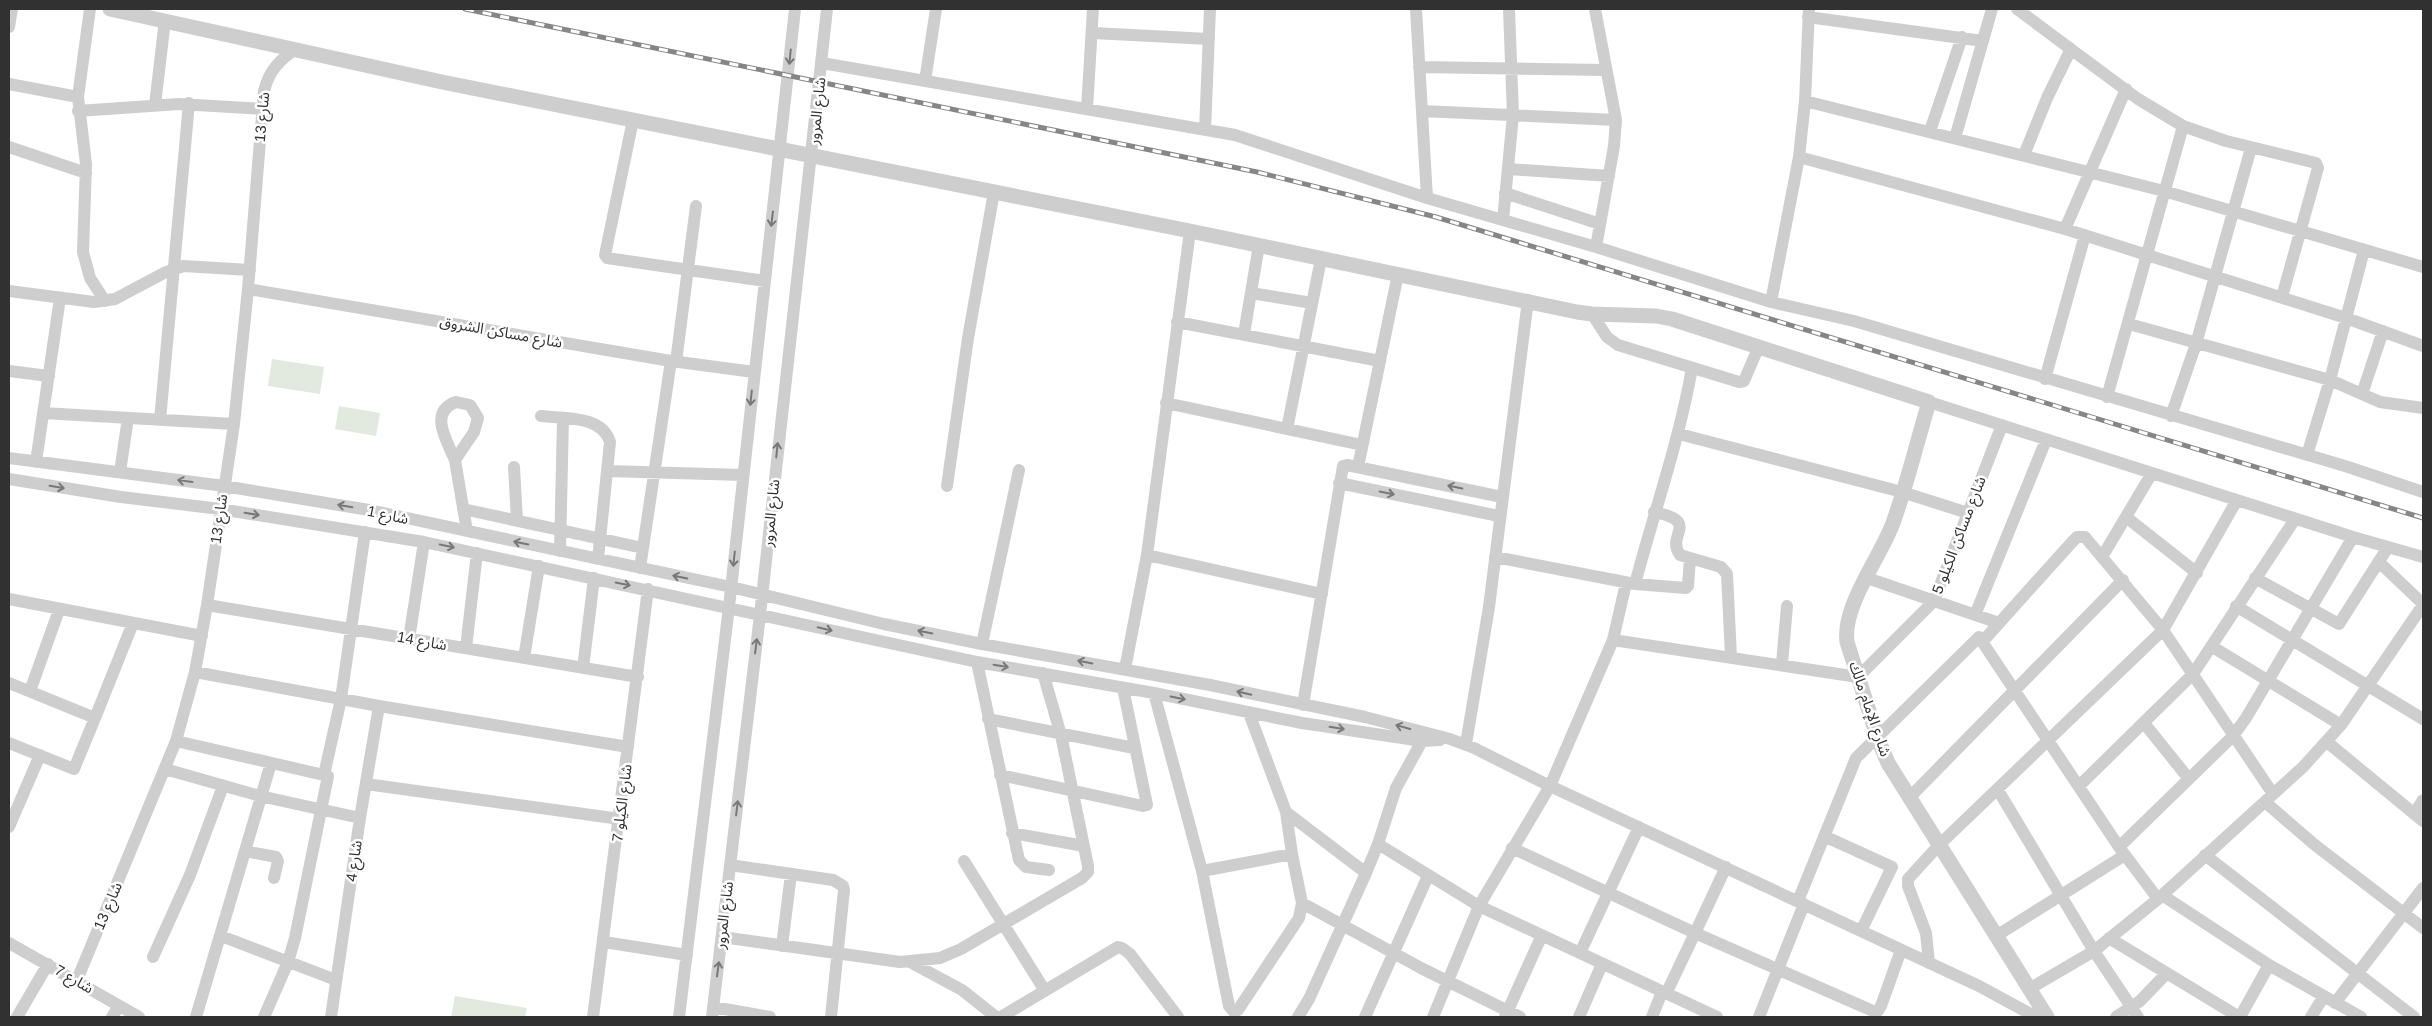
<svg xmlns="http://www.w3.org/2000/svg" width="2432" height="1026" viewBox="0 0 2432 1026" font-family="Helvetica,'Noto Sans Arabic',sans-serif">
  <rect width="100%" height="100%" fill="#fff"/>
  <!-- green -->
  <path fill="#e2e9de" d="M 272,359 L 324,367 L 320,394 L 268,386 Z
    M 339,406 L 380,413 L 376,436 L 335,429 Z
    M 455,996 L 527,1008 L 525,1017 L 451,1017 Z"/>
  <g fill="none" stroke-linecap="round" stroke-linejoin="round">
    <!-- minor -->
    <path stroke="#cecece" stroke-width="12" d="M 90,9 L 78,97 L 86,164 L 83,252 L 90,278 L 105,301
      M 1416,9 L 1427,198
      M 1595,9 L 1616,120 L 1614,146 L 1596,247
      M 2017,9 L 2138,99 L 2183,126 L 2226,141 L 2316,163 L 2318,168 L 2282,297
      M 1808,17 L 1983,41
      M 9,27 L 12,9
      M 1093,33 L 1209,39
      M 822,63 L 1235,135 L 1427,198 L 1596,247 L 1771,302 L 1854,321 L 2345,466 L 2423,492
      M 1419,67 L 1606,70
      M 925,81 L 936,9
      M 9,84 L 78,97
      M 1805,101 L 2164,191 L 2423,267
      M 155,105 L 165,20
      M 1087,109 L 1093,9
      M 78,111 L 179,104 L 263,109
      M 1422,111 L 1616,120
      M 633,120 L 605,255 L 607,258 L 765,281
      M 1205,130 L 1210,9
      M 1930,131 L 1962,37
      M 1955,138 L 1992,9
      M 9,147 L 86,173
      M 2024,155 L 2047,98 L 2071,49
      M 1799,157 L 2065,229 L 2346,318 L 2423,346
      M 1508,169 L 1609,176
      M 1505,193 L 1600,224
      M 1503,220 L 1513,115 L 1509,9
      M 2065,229 L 2126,89
      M 248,289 L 671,361 L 754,372
      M 9,291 L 94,302 L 115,299 L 164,273 L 183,266 L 250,270
      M 1251,293 L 1312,303
      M 1771,302 L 1799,157 L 1805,101 L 1809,9
      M 1592,314 L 1607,337 L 1618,345 L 1739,382 L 1744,381 L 1759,346
      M 1177,322 L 1380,361
      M 2129,324 L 2330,380 L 2380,402 L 2423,408
      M 1244,334 L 1259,245
      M 676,362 L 696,206
      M 9,371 L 49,376
      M 2045,379 L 2085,235
      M 2362,394 L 2383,331
      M 2107,397 L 2183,126
      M 456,402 L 470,405 L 478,418 L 474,432 L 455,460 C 447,441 428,412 456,402 Z
      M 1929,402 L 2353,537 L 2423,557
      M 1166,403 L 1362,445
      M 43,413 L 234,424
      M 541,416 C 565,419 602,415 610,442 L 598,559
      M 2171,416 L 2196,344 L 2251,148
      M 160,420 L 189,103
      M 1287,429 L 1321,259
      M 1679,434 L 1902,492 L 1968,513
      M 2307,455 L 2330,380 L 2364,250
      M 9,458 L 224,486 L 369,510 L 731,587 L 884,624 L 982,644 L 1210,685 L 1365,717 L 1450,739 L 1474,748 L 1550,786 L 1979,986 L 2036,1017
      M 455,460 L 467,531
      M 36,462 L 60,298
      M 514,467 L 517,520
      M 1358,467 L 1398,274
      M 608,471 L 743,475
      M 120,472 L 128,418
      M 9,479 L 121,497 L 220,509 L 424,542 L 977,662 L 1154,693 L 1302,723 L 1422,741 L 1440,740
      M 1339,483 L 1499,516
      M 947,486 L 968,338 L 994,192
      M 463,509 L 643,548
      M 1654,512 C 1702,522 1665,534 1680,555 L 1721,567 L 1727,574 L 1731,657
      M 2126,517 L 2197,573
      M 560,551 L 563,419
      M 1147,555 L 1322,594
      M 1495,557 L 1635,584 C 1654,512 1679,442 1692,368
      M 2102,557 L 2152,473
      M 2379,562 L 2423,604
      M 640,568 L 671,361
      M 1867,578 L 1999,623
      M 2255,578 L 2339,624 L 2388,547
      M 1635,584 L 1686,588 L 1688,586 L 1690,559
      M 9,599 L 202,636
      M 207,605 L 638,677
      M 2236,606 L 2423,719
      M 1975,615 L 2046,440
      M 409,639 L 424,542
      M 1613,640 L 1626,583
      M 1983,641 L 2073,541 L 2077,537 L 2085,537 L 2163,630 L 2273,794
      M 982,644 L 1019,470
      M 2211,646 L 2341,725
      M 466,648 L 477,553
      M 524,658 L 539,566
      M 977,662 L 1019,860 L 1026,867 L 1049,870
      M 1782,664 L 1787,606
      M 583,668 L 594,578
      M 1125,669 L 1147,555 L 1190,231
      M 195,672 L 379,706 L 628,747
      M 9,683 L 95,718 L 133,623
      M 30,691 L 59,610
      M 1154,693 L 1202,871 L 1229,1006 L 1234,1012 L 1238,1010 L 1299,918 L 1302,903 L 1292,854 L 1202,871
      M 1303,705 L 1343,466 L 1347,465 L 1502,497
      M 1249,713 L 1286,812 L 1366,873 L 1309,999 L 1298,1017
      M 988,719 L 1134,748
      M 2144,723 L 2189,779
      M 176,741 L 328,776 L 295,938 L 288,962 L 264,1017
      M 2327,742 L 2423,821
      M 9,743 L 74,769 L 95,718
      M 1466,744 L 1489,607 L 1528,300
      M 165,769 L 260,796 L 360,818
      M 324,775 L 341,699 L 365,532
      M 1000,775 L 1143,806 L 1147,805 L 1123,688
      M 366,784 L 620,819
      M 2079,786 L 2193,674 L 2295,519
      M 1998,790 L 2094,951 L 2138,1017
      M 1910,797 L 2123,580
      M 2265,802 L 2315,845 L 2423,928
      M 1286,812 L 1292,854
      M 2414,814 L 2423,800
      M 9,827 L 40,755
      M 1012,833 L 1084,846
      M 1824,836 L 1892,867 L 1861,931
      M 1378,844 L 1479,906 L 1717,1017
      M 2119,847 L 2233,736 L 2246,718 L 2353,537
      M 1512,848 L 1695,933 L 1666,994
      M 245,851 L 276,857 L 278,861 L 274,878
      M 2205,855 L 2414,1017
      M 964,861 L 1045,991
      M 730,865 L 833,880 L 843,886 L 844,890 L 831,1017
      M 1726,867 L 1695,933 L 1873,1011 L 1878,1011 L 1881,1006 L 1901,950
      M 1366,873 L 1378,844 L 1396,788 L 1422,741
      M 2162,895 L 2269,965 L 2361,1017
      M 1798,901 L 1856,758 L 1979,637 L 2119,847 L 2158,899
      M 1302,903 L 1421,968 L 1520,1017
      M 221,936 L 336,980
      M 1996,936 L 2125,855
      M 722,937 L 900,962 L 940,958 L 961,949 L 1082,878 L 1088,872 L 1088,866 L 1061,735 L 1043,673
      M 2109,938 L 2239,1017
      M 604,942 L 687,955
      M 9,943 L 139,1017
      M 782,946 L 791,874
      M 1580,953 L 1639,827
      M 153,957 L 190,875 L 223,786
      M 910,962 L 962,990 L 996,1017
      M 1929,963 L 1926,933 L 1908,886 L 1908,879 L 1939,845 L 2163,630 L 2237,500
      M 77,980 L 176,741 L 195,672 L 207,605 L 234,424 L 248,289 L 264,91 C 269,71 279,60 296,49
      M 2029,989 L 2094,951 L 2158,899 L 2303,767 L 2341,725 L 2423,605
      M 2335,1003 L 2423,888
      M 713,1007 L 770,1017
      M 17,1017 L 48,964
      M 112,1017 L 119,1006
      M 196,1017 L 271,763
      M 331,1017 L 360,818 L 379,706
      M 593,1017 L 648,589
      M 679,1017 L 729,607 L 795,9
      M 712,1017 L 760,615 L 827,9
      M 1001,1017 L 1118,947 L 1122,948 L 1130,954 L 1178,1017
      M 1365,1017 L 1428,876
      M 1433,1017 L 1479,906 L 1550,786 L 1613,640 L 1858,677 L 1934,601 L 2002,425
      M 1505,1017 L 1542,935
      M 1579,1017 L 1602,964
      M 1652,1017 L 1662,992
      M 1759,1017 L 1804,904
      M 2116,1017 L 2140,1001 L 2166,974
      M 2240,1017 L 2269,965
      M 2311,1017 L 2324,996"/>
    <!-- tertiary -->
    <path stroke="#cecece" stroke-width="15" d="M 110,9 L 442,82 L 1190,231 L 1577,312 L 1592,314 L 1656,316 L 1672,319 L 1929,402 C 1917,442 1907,484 1893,523 C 1880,558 1842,606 1847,642 L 1878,739 L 1888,763 L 2047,1017"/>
    <!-- rail casing -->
    <g stroke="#868686" stroke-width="5">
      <path id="rail" d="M 465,9 L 1257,172 L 1436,217 L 2423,518"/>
    </g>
    <!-- rail -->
    <use href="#rail" stroke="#fff" stroke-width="3" stroke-dasharray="9" stroke-linecap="butt"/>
  </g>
  <!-- one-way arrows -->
  <defs><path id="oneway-shaft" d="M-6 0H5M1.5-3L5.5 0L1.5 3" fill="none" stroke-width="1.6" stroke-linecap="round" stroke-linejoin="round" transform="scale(1.25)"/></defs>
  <g stroke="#787878">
    <use href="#oneway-shaft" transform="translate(790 57) rotate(96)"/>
    <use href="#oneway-shaft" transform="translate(772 219) rotate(97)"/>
    <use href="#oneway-shaft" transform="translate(751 398) rotate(96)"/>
    <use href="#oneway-shaft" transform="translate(777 450) rotate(-84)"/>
    <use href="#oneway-shaft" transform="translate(185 481) rotate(-172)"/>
    <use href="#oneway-shaft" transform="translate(57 487) rotate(9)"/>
    <use href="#oneway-shaft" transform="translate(1455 487) rotate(-168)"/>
    <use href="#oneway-shaft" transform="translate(1387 493) rotate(12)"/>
    <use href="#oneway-shaft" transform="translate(345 506) rotate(-171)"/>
    <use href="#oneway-shaft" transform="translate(252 514) rotate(9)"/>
    <use href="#oneway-shaft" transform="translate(521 543) rotate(-168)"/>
    <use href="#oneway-shaft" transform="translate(447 546) rotate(12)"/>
    <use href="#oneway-shaft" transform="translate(734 559) rotate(96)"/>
    <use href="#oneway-shaft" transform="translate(680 577) rotate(-168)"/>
    <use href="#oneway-shaft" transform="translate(623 584) rotate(12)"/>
    <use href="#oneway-shaft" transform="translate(825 629) rotate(13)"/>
    <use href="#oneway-shaft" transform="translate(925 632) rotate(-168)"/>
    <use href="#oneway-shaft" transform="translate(756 646) rotate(-83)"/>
    <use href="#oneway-shaft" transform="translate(1085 662) rotate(-169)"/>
    <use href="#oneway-shaft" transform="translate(1001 666) rotate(10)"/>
    <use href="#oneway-shaft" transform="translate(1244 693) rotate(-167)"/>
    <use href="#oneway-shaft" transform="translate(1178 698) rotate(11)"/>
    <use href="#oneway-shaft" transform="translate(1403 727) rotate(-165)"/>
    <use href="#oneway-shaft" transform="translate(1337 728) rotate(9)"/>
    <use href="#oneway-shaft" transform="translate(737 808) rotate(-83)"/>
    <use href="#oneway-shaft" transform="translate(718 969) rotate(-82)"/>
  </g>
  <g text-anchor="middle" stroke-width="5" stroke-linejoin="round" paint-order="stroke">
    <!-- street labels -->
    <g font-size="15" fill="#313131" stroke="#fff">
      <text transform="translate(817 111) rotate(-84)" y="5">شارع المرور</text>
      <text transform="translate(262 117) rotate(-85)" y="5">شارع 13</text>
      <text transform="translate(501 332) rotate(10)" y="5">شارع مساكن الشروق</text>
      <text transform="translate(771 513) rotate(-84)" y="5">شارع المرور</text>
      <text transform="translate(388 515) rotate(12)" y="5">شارع 1</text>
      <text transform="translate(219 519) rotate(-82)" y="5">شارع 13</text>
      <text transform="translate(1959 535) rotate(-69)" y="5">شارع مساكن الكيلو 5</text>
      <text transform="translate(422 641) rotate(10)" y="5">شارع 14</text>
      <text transform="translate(1870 709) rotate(71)" y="5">شارع الإمام مالك</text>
      <text transform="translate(622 803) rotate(-83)" y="5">شارع الكيلو 7</text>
      <text transform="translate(354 861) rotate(-82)" y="5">شارع 4</text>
      <text transform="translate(108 906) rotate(-67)" y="5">شارع 13</text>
      <text transform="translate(724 915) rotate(-83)" y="5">شارع المرور</text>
      <text transform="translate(74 979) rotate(30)" y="5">شارع 7</text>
    </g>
  </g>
  <!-- border -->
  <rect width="2432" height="1026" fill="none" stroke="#313131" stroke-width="20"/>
</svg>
